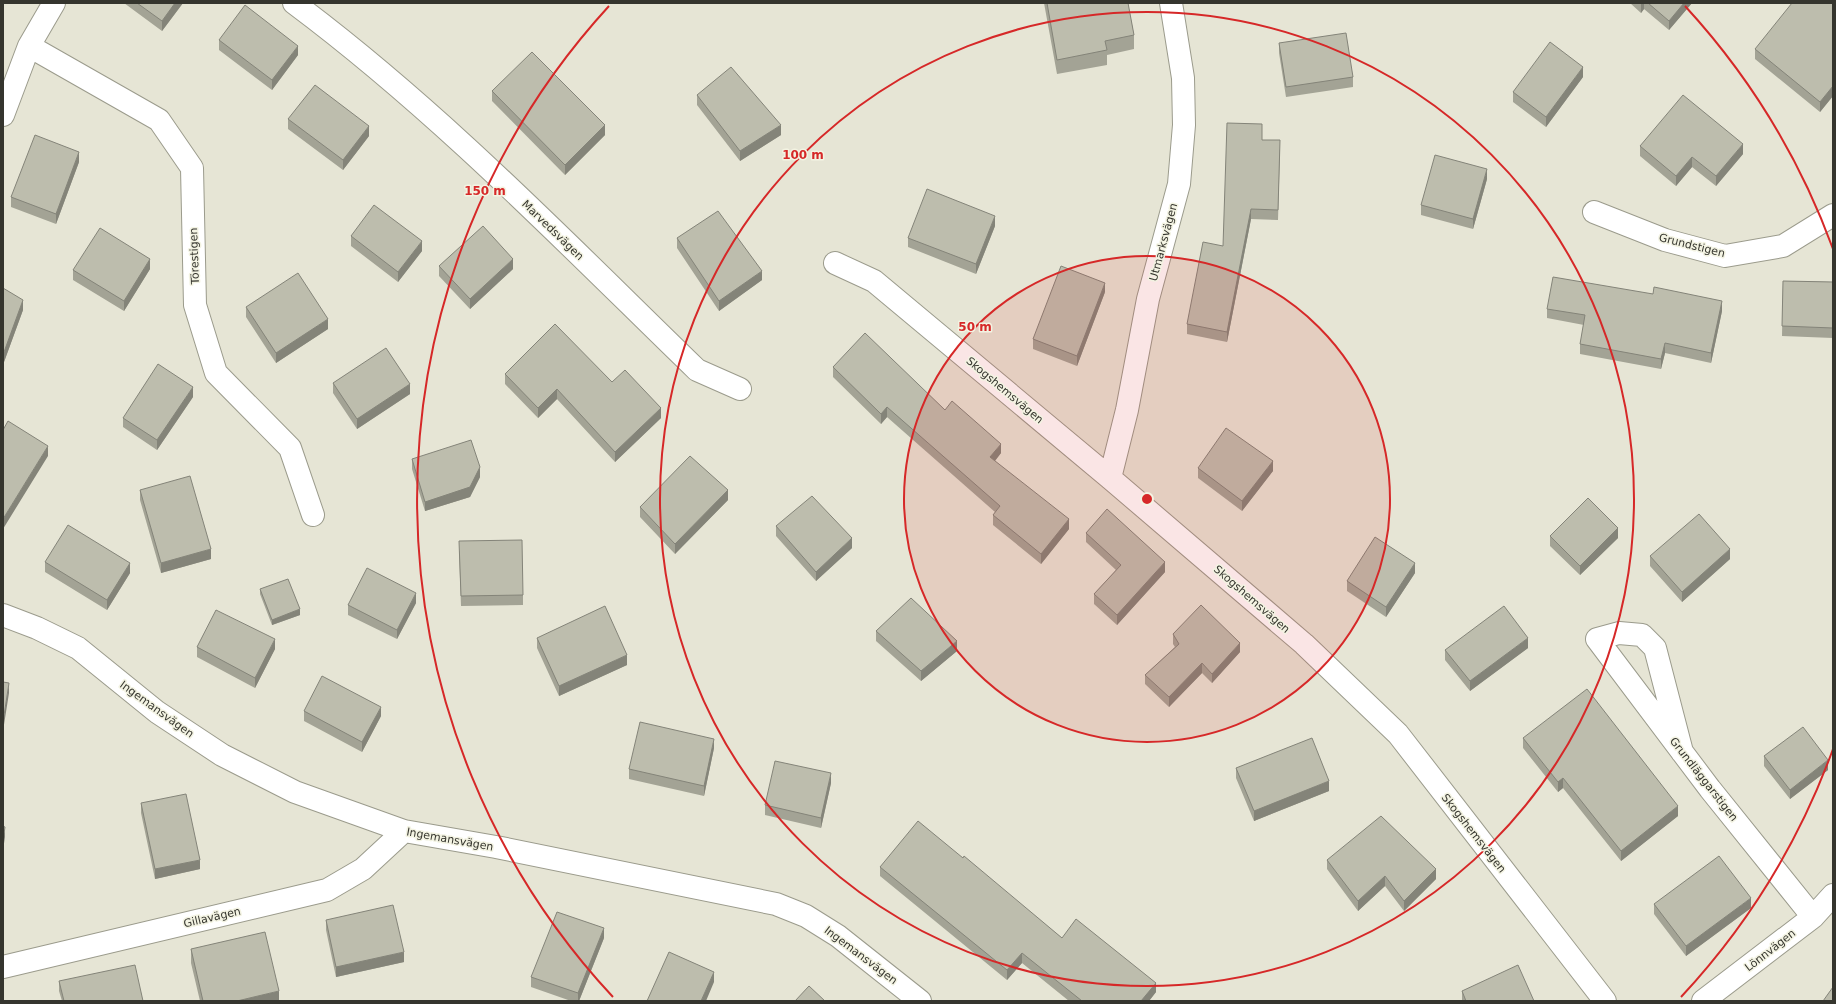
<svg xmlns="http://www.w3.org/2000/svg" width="1836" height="1004" viewBox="0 0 1836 1004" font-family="'DejaVu Sans',sans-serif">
  <rect width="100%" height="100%" fill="#e6e5d5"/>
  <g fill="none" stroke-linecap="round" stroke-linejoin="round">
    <!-- minor casing -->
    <g stroke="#9b9b8c" stroke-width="24">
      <path id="minor" d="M 294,3 C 440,112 567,244 697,370 L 740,389
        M 29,46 L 159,120 L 192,168 L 195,305 L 216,373 L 290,448 L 313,515
        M 3,115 L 29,46 L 54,3
        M 1594,212 L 1665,240 L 1725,256 L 1783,246 L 1833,215
        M 835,263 L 874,281 L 1110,478 L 1304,644 L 1398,734 L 1605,1001
        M 1110,478 L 1127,410 L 1148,299 L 1179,184 L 1184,125 L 1183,78 L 1171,3
        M 3,615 L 37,628 L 78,648 L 157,712 L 222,755 L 295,792 L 404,831 L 496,847 L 776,904 L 806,916 L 838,936 L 920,1001
        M 1682,752 L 1655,648 L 1642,635 L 1619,633 L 1597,639 L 1710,789 L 1813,917
        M 3,967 L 327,890 L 363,869 L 404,831
        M 1703,1001 L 1813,917 L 1833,895"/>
    </g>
    <!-- minor -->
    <use href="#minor" stroke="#fff" stroke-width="22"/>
  </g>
  <!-- wall -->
  <path fill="#a3a395" d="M 124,3 L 183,3 L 162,31 Z
    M 1044,3 L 1128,3 L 1134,35 L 1134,49 L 1107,55 L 1107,65 L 1057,74 Z
    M 1630,3 L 1692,3 L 1669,30 L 1644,9 L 1641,13 Z
    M 1833,3 L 1833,96 L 1820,112 L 1755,59 L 1755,49 Z
    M 219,40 L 298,55 L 272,90 L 219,50 Z
    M 1279,43 L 1353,77 L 1353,87 L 1286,97 L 1279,53 Z
    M 1583,77 L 1546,127 L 1513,102 L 1513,92 Z
    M 492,91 L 605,135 L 565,175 L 492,101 Z
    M 697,95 L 781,135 L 740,161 L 697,105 Z
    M 288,119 L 369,136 L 343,170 L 288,129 Z
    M 1262,140 L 1280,150 L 1278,220 L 1251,219 L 1227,342 L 1187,334 L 1187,324 L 1223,246 Z
    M 1640,146 L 1743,154 L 1716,186 L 1692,167 L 1676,186 L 1640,156 Z
    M 79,162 L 56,224 L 11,207 L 11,197 Z
    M 1487,179 L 1473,229 L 1421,215 L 1421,205 Z
    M 995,226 L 976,274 L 908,247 L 908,238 Z
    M 351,236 L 422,251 L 398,282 L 351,246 Z
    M 677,238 L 762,280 L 719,311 L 677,248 Z
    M 439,266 L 513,269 L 470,309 L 439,276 Z
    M 150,269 L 124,311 L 73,280 L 73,270 Z
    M 1783,281 L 1833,282 L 1833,338 L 1782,336 Z
    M 3,288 L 23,310 L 4,362 L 3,361 Z
    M 1105,292 L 1077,366 L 1033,349 L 1033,339 Z
    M 1653,294 L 1722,311 L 1711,363 L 1665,353 L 1661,369 L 1580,354 L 1580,344 L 1584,325 L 1547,318 L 1547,309 Z
    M 246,307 L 328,329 L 276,363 L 246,317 Z
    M 833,367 L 945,410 L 1001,453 L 995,461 L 1069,529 L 1041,564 L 993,525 L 993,515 L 995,512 L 887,417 L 881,424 L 833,377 Z
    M 505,374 L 612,382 L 661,418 L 615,462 L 557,399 L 538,418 L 505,384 Z
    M 333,383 L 410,394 L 357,429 L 333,393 Z
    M 193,397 L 157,450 L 123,427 L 123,418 Z
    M 412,459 L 480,477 L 470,497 L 425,511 L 412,469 Z
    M 1198,468 L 1273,471 L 1242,511 L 1198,478 Z
    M 140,490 L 211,559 L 161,573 L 140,500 Z
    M 728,500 L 675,554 L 640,517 L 640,507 Z
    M 776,526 L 852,548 L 816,581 L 776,536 Z
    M 1086,533 L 1165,572 L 1117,625 L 1094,604 L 1094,594 L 1116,570 L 1086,542 Z
    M 1550,536 L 1618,538 L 1580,575 L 1550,546 Z
    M 459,551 L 523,595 L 523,605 L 461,606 Z
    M 1650,556 L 1730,559 L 1682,602 L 1650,566 Z
    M 45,562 L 130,573 L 107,610 L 45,572 Z
    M 1415,573 L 1386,617 L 1347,591 L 1347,581 Z
    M 260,589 L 300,615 L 272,625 L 260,594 Z
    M 416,603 L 397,639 L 348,615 L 348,605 Z
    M 876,631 L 957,651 L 921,681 L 876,641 Z
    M 1173,634 L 1240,652 L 1212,683 L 1202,673 L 1169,707 L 1145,684 L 1145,675 L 1175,647 L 1173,644 Z
    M 537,638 L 627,665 L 559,696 L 537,648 Z
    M 197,647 L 275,649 L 255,688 L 197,657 Z
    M 1528,648 L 1470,691 L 1445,660 L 1445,650 Z
    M 304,711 L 381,716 L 362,752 L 304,721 Z
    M 1523,738 L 1678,816 L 1621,861 L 1563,788 L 1558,792 L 1523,748 Z
    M 714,748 L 704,796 L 629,779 L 629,769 Z
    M 1764,756 L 1828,770 L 1790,799 L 1764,766 Z
    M 1236,768 L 1329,791 L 1254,821 L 1236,778 Z
    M 831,783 L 821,828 L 765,815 L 765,805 Z
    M 141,803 L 200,869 L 155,879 L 141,813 Z
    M 963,858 L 1062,938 L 1156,992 L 1149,1001 L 1069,1001 L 1022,963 L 1007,980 L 880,876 L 880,867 Z
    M 1327,860 L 1436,879 L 1404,911 L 1385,886 L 1358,911 L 1327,869 Z
    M 1654,904 L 1751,908 L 1686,956 L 1654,914 Z
    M 326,920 L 404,962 L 336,977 L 326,930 Z
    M 604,938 L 579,1001 L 571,1001 L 531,987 L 531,977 Z
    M 191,949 L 279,1001 L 200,1001 L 191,963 Z
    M 59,981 L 143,1001 L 62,1001 L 59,991 Z
    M 1462,991 L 1534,1001 L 1462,1001 Z"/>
  <!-- shaded-wall -->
  <path fill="#848479" d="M 175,3 L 183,3 L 162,31 L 162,21 Z
    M 1641,3 L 1644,3 L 1644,9 L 1641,13 Z
    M 1684,3 L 1692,3 L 1669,30 L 1669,21 Z
    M 298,46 L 298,55 L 272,90 L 272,80 Z
    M 1583,67 L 1583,77 L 1546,127 L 1546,117 Z
    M 1833,86 L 1833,96 L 1820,112 L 1820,102 Z
    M 605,125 L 605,135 L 565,175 L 565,165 Z
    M 781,125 L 781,135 L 740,161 L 740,151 Z
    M 369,126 L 369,136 L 343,170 L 343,160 Z
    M 1743,144 L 1743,154 L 1716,186 L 1716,176 Z
    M 79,152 L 79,162 L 56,224 L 56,214 Z
    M 1692,157 L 1692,167 L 1676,186 L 1676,176 Z
    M 1487,169 L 1487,179 L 1473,229 L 1473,219 Z
    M 1251,209 L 1251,219 L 1227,342 L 1227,332 Z
    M 995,216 L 995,226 L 976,274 L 976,264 Z
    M 422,241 L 422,251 L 398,282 L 398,272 Z
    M 150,259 L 150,269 L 124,311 L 124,301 Z
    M 513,259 L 513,269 L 470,309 L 470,299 Z
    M 762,271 L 762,280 L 719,311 L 719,301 Z
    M 1105,283 L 1105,292 L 1077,366 L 1077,356 Z
    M 23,300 L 23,310 L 4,362 L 4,352 Z
    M 1722,301 L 1722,311 L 1711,363 L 1711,353 Z
    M 328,319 L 328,329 L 276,363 L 276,353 Z
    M 1665,343 L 1665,353 L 1661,369 L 1661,359 Z
    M 410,384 L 410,394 L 357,429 L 357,419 Z
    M 193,387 L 193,397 L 157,450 L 157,440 Z
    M 557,389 L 557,399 L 538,418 L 538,408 Z
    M 887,407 L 887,417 L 881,424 L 881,414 Z
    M 661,408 L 661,418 L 615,462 L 615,452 Z
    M 1001,444 L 1001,453 L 990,467 L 990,457 Z
    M 48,446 L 48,456 L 3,529 L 3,519 Z
    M 1273,461 L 1273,471 L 1242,511 L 1242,501 Z
    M 480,467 L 480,477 L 470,497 L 425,511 L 425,502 Z
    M 728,490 L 728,500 L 675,554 L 675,544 Z
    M 1069,519 L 1069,529 L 1041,564 L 1041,554 Z
    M 1618,528 L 1618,538 L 1580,575 L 1580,566 Z
    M 852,538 L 852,548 L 816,581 L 816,572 Z
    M 211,549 L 211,559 L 161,573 L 161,563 Z
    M 1730,549 L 1730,559 L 1682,602 L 1682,592 Z
    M 1165,562 L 1165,572 L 1117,625 L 1117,615 Z
    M 130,563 L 130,573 L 107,610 L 107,600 Z
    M 1415,563 L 1415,573 L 1386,617 L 1386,607 Z
    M 416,593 L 416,603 L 397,639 L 397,630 Z
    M 300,609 L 300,615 L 272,625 L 272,620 Z
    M 1528,638 L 1528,648 L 1470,691 L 1470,681 Z
    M 275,639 L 275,649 L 255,688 L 255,678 Z
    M 957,641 L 957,651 L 921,681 L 921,671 Z
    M 1240,643 L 1240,652 L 1212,683 L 1212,674 Z
    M 627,655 L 627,665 L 559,696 L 559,686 Z
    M 1202,663 L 1202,673 L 1169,707 L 1169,697 Z
    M 9,683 L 9,693 L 3,731 L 3,722 Z
    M 381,707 L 381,716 L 362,752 L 362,742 Z
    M 714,739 L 714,748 L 704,796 L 704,786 Z
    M 1828,760 L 1828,770 L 1790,799 L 1790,790 Z
    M 831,773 L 831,783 L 821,828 L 821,818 Z
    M 1563,778 L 1563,788 L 1558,792 L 1558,782 Z
    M 1329,781 L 1329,791 L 1254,821 L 1254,811 Z
    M 1678,806 L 1678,816 L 1621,861 L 1621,851 Z
    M 5,827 L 5,837 L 3,850 L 3,840 Z
    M 200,860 L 200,869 L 155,879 L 155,869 Z
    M 1436,869 L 1436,879 L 1404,911 L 1404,901 Z
    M 1385,876 L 1385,886 L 1358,911 L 1358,901 Z
    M 1751,898 L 1751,908 L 1686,956 L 1686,946 Z
    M 604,928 L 604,938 L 579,1001 L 578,1001 L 578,993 Z
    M 404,952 L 404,962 L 336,977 L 336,967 Z
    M 1022,953 L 1022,963 L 1007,980 L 1007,970 Z
    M 714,972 L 714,982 L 706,1001 L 701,1001 Z
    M 1156,983 L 1156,992 L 1149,1001 L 1141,1001 Z
    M 279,991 L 279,1001 L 237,1001 Z"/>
  <!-- building -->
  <path fill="#bdbdad" stroke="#848479" d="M 137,3 L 175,3 L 162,21 Z
    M 1047,3 L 1128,3 L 1134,35 L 1105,41 L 1107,50 L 1057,60 Z
    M 1648,3 L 1684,3 L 1669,21 Z
    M 1792,3 L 1833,3 L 1833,86 L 1820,102 L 1755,49 Z
    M 245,5 L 298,46 L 272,80 L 219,40 Z
    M 1346,33 L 1353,77 L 1286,87 L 1279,43 Z
    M 1550,42 L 1583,67 L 1546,117 L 1513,92 Z
    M 532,52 L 605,125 L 565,165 L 492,91 Z
    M 731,67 L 781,125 L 740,151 L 697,95 Z
    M 315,85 L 369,126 L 343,160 L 288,119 Z
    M 1683,95 L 1743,144 L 1716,176 L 1692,157 L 1676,176 L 1640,146 Z
    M 1227,123 L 1262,124 L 1262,140 L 1280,140 L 1278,210 L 1251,209 L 1227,332 L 1187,324 L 1203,242 L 1223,246 Z
    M 35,135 L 79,152 L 56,214 L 11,197 Z
    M 1435,155 L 1487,169 L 1473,219 L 1421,205 Z
    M 927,189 L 995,216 L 976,264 L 908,238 Z
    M 374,205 L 422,241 L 398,272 L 351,236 Z
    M 718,211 L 762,271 L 719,301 L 677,238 Z
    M 483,226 L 513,259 L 470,299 L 439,266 Z
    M 100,228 L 150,259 L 124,301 L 73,270 Z
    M 1061,266 L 1105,283 L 1077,356 L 1033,339 Z
    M 298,273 L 328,319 L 276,353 L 246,307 Z
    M 1553,277 L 1653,294 L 1654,287 L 1722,301 L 1711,353 L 1665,343 L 1661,359 L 1580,344 L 1585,315 L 1547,309 Z
    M 1783,281 L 1833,282 L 1833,328 L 1782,326 Z
    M 3,288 L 23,300 L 4,352 L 3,351 Z
    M 555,324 L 612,382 L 625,370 L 661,408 L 615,452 L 557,389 L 538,408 L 505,374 Z
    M 865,333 L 945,410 L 952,401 L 1001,444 L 990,457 L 1069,519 L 1041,554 L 993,515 L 1000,506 L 887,407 L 881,414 L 833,367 Z
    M 386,348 L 410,384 L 357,419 L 333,383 Z
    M 158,364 L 193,387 L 157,440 L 123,418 Z
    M 8,421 L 48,446 L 3,519 L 3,430 Z
    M 1226,428 L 1273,461 L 1242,501 L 1198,468 Z
    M 471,440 L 480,467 L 470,487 L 425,502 L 412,459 Z
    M 690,456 L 728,490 L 675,544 L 640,507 Z
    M 190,476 L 211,549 L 161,563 L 140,490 Z
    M 812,496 L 852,538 L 816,572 L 776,526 Z
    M 1588,498 L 1618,528 L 1580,566 L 1550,536 Z
    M 1107,509 L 1165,562 L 1117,615 L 1094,594 L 1121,565 L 1086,533 Z
    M 1699,514 L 1730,549 L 1682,592 L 1650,556 Z
    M 68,525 L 130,563 L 107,600 L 45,562 Z
    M 1375,537 L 1415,563 L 1386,607 L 1347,581 Z
    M 522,540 L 523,595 L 461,596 L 459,541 Z
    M 367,568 L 416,593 L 397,630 L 348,605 Z
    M 288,579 L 300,609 L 272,620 L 260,589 Z
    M 911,598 L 957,641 L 921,671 L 876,631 Z
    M 1201,605 L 1240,643 L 1212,674 L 1202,663 L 1169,697 L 1145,675 L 1179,644 L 1173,634 Z
    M 605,606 L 627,655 L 559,686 L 537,638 Z
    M 1504,606 L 1528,638 L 1470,681 L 1445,650 Z
    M 216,610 L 275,639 L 255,678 L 197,647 Z
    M 322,676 L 381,707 L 362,742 L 304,711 Z
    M 3,682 L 9,683 L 3,722 Z
    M 1587,689 L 1678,806 L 1621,851 L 1563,778 L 1558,782 L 1523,738 Z
    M 640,722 L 714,739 L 704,786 L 629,769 Z
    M 1803,727 L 1828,760 L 1790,790 L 1764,756 Z
    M 1312,738 L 1329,781 L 1254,811 L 1236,768 Z
    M 775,761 L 831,773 L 821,818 L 765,805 Z
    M 186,794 L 200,860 L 155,869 L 141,803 Z
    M 1381,816 L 1436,869 L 1404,901 L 1385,876 L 1358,901 L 1327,860 Z
    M 918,821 L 963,858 L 964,856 L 1062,938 L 1076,919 L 1156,983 L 1141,1001 L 1082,1001 L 1022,953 L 1007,970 L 880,867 Z
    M 3,826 L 5,827 L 3,840 Z
    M 1719,856 L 1751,898 L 1686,946 L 1654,904 Z
    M 393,905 L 404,952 L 336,967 L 326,920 Z
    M 557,912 L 604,928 L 578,993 L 531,977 Z
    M 265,932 L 279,991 L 237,1001 L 203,1001 L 191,949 Z
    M 669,952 L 714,972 L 701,1001 L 647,1001 Z
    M 135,965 L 143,1001 L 64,1001 L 59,981 Z
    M 1518,965 L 1534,1001 L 1466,1001 L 1462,991 Z
    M 809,986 L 825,1001 L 795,1001 Z
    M 1833,987 L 1833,1001 L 1823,1001 Z"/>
  <!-- distance rings -->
  <circle cx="1147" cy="499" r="243" fill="#d62828" fill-opacity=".12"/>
  <g fill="none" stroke="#d62828" stroke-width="2">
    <circle cx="1147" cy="499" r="243"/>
    <circle cx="1147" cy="499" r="487"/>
    <path d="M1833 749A730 730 0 0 1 1681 997M613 997A730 730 0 0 1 609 6M1685 6A730 730 0 0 1 1833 249"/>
  </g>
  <g text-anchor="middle" stroke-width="3" stroke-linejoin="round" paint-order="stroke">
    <!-- street labels -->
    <g font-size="11" fill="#35352e" stroke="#f3f3e2">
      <text transform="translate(553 230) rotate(44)" y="4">Marvedsvägen</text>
      <text transform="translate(1163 242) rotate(-75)" y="4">Utmarksvägen</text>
      <text transform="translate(1692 245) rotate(14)" y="4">Grundstigen</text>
      <text transform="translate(194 256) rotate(-92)" y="4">Törestigen</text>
      <text transform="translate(1005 390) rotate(40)" y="4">Skogshemsvägen</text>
      <text transform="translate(1252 599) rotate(41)" y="4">Skogshemsvägen</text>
      <text transform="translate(157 709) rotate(36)" y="4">Ingemansvägen</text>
      <text transform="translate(1704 779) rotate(52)" y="4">Grundläggarstigen</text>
      <text transform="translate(1474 833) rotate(52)" y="4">Skogshemsvägen</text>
      <text transform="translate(450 839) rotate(10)" y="4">Ingemansvägen</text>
      <text transform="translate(212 917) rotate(-13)" y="4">Gillavägen</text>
      <text transform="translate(1770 950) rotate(-38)" y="4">Lönnvägen</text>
      <text transform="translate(861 955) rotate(37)" y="4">Ingemansvägen</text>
    </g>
  </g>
  <circle cx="1147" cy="499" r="6" fill="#d62828" stroke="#f3f3e2" stroke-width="2"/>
  <g font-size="12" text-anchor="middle" font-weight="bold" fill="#d62828" stroke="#f3f3e2" stroke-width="3" stroke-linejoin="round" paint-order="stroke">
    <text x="803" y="159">100 m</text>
    <text x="485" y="195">150 m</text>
    <text x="975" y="331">50 m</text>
  </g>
  <!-- border -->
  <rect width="1836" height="1004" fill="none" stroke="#35352e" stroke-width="8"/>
</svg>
